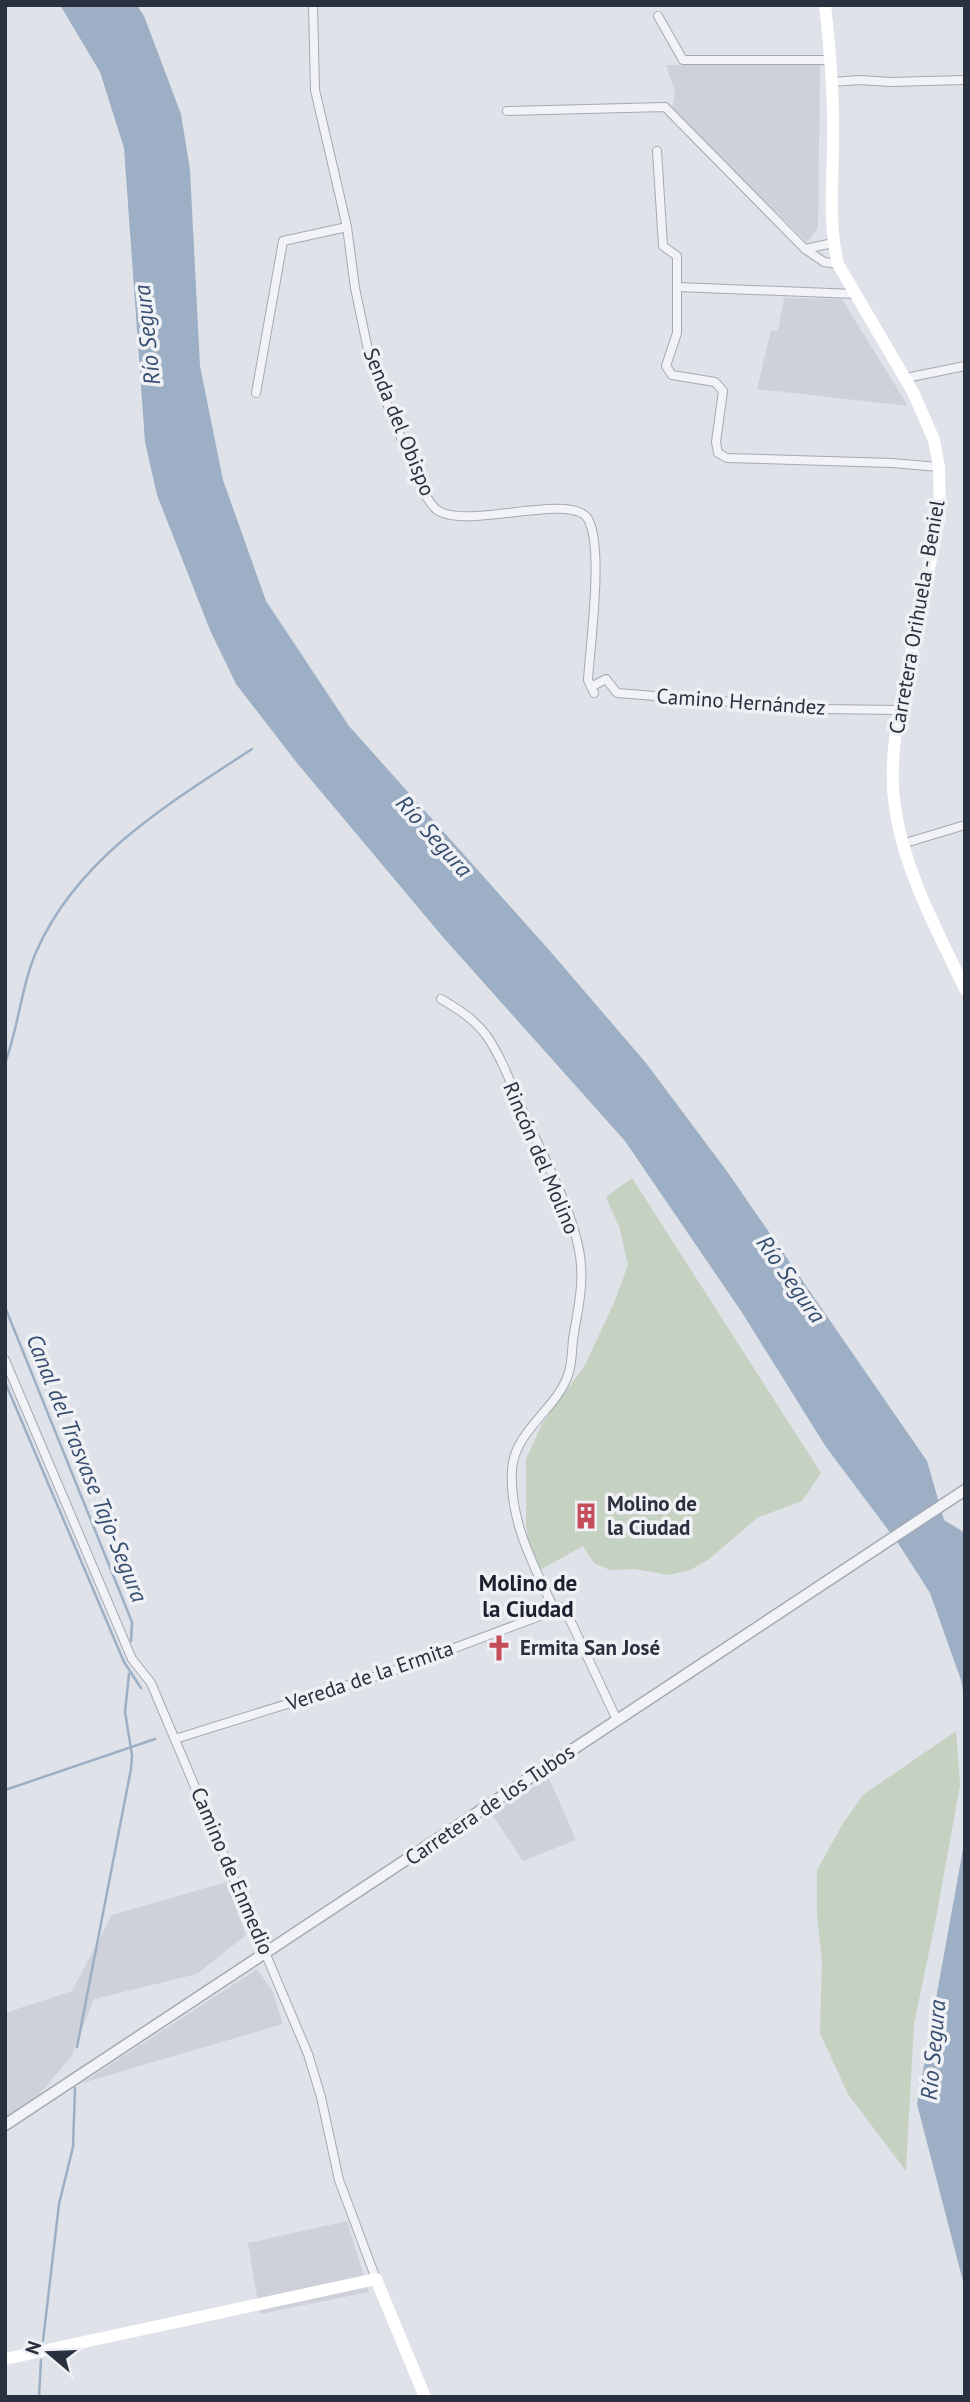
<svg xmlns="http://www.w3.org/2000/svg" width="970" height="2402" viewBox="0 0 970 2402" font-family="'PT Sans',sans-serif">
  <rect width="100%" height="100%" fill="#dfe2e8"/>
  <!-- built -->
  <path fill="#ced1d9" d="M 666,65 L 820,65 L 818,228 L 807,242 L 672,111 L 675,92 Z
    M 784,298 L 842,299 L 908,406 L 757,389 L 771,330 L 778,331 Z
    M 549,1778 L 576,1840 L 523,1861 L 491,1813 Z
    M 226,1882 L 246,1935 L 197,1974 L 94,1999 L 71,2057 L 5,2134 L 5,2013 L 72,1991 L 112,1915 Z
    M 257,1969 L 272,1990 L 283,2024 L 82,2083 Z
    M 347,2221 L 369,2292 L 260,2314 L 248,2243 Z"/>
  <!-- green -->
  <path fill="#c5d1c1" d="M 632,1178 L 821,1473 L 802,1501 L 757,1518 L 708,1560 L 690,1570 L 668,1575 L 635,1569 L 610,1570 L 594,1563 L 583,1546 L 538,1571 L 529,1545 L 526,1524 L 526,1459 L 542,1424 L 585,1365 L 614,1303 L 628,1265 L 620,1229 L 606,1197 Z
    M 956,1731 L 960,1785 L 936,1918 L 914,2024 L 906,2171 L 848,2094 L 820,2033 L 822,1960 L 817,1915 L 817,1870 L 842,1825 L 863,1795 Z"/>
  <!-- water -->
  <path fill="#9dafc5" d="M 60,5 L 137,5 L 144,16 L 181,114 L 190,170 L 200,366 L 223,480 L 266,601 L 349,726 L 550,951 L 646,1063 L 726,1170 L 927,1461 L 944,1520 L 962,1531 L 965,1536 L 965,1702 L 961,1680 L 930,1593 L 898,1543 L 826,1447 L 741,1311 L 625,1141 L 442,936 L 297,763 L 236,684 L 210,630 L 157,495 L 145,442 L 124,148 L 100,72 Z
    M 965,1838 L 965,2289 L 917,2104 Z"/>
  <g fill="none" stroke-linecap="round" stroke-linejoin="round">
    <!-- stream -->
    <path stroke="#9dafc5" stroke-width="2.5" d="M 5,1063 C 19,1026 21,986 37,950 C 79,856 170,803 252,749
      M 5,1307 L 132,1622 L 131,1641
      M 5,1382 L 124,1662 L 141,1688
      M 5,1790 L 155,1739
      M 77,2047 L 131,1769 L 132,1755 L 125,1712 L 129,1674
      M 43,2341 L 59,2204 L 73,2147 L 75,2088
      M 39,2397 L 41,2360"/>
    <!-- minor casing -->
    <g stroke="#a5a9b2" stroke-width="10">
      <path id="minor" d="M 313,5 L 315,90 L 347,227 L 355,288 L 371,364 L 423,492 C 427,497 431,505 436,509 C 463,532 571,491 588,519 C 604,547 590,646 588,680 L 594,693
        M 658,16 L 683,60 L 831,60
        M 832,82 L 860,80 L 890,82 L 965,80
        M 507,111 L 665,107 L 805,249 L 824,262 L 838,264
        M 657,151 L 663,246 L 677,256 L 677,333 L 666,366 L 672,375 L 715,382 L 723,391 L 716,442 L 718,453 L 727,458 L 892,463 L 939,467
        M 805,249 L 833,243
        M 678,287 L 855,294
        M 906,378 L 965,366
        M 256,393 L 283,241 L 347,227
        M 591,687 L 606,679 L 617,693 L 820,709 L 899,710
        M 902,844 L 965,825
        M 441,999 C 458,1009 474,1019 486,1035 C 503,1059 513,1090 525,1116 C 544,1158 578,1220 581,1265 C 583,1290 577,1314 573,1339 C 572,1350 572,1364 568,1375 C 556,1410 514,1431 512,1470 C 509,1521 534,1566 555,1611
        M 5,1360 L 132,1659 L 151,1683 L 308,2054 L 321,2097 L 339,2180 L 376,2279
        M 175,1739 L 393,1671 L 564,1607 L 617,1720"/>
    </g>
    <!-- tertiary casing -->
    <g stroke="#a5a9b2" stroke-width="13">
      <path id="tertiary" d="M 5,2125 L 965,1490"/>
    </g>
    <!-- minor -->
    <use href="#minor" stroke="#f2f3f6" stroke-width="8"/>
    <!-- tertiary -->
    <use href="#tertiary" stroke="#f2f3f6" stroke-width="10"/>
    <!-- secondary -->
    <path stroke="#fff" stroke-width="12" d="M 825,5 C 830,50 834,95 833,140 C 833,182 828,223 838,264 L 913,392 L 934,440 L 939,467 L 940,514 L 935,540 L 899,710 C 894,742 890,775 895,807 C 904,871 938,932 965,989
      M 5,2359 L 376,2279 L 425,2397"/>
  </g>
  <!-- icons -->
  <defs>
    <g id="building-bare" transform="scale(2.1)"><path d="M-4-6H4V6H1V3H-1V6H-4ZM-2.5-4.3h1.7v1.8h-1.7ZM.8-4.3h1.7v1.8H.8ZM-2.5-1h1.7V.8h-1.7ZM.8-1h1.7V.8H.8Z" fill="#c54c59" stroke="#eff1f5" stroke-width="2.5" paint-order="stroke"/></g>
    <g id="church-bare" transform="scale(2.1)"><path d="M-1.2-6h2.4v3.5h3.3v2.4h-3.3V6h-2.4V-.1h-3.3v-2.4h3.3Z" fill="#c54c59" stroke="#eff1f5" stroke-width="2.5" paint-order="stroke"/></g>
  </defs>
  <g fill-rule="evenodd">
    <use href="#building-bare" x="586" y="1516"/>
    <use href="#church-bare" x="499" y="1648"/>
  </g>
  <g text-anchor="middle" stroke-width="7" stroke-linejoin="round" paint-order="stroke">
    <!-- street labels -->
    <g font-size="21" fill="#29303e" stroke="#eff1f5">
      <text transform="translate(399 422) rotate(68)" y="7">Senda del Obispo</text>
      <text transform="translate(917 617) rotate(-80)" y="7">Carretera Orihuela - Beniel</text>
      <text transform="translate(741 702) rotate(4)" y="7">Camino Hernández</text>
      <text transform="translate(541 1158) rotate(67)" y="7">Rincón del Molino</text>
      <text transform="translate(370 1676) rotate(-19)" y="7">Vereda de la Ermita</text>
      <text transform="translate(490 1805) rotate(-34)" y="7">Carretera de los Tubos</text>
      <text transform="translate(232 1871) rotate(67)" y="7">Camino de Enmedio</text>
    </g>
    <!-- poi labels -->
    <g font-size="21" font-weight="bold" fill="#29303e" stroke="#eff1f5" text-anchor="start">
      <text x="607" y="1511">Molino de<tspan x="607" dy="24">la Ciudad</tspan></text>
      <text x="520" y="1655">Ermita San José</text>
    </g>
    <!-- water labels -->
    <g font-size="23" font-style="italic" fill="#364d6f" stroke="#eff1f5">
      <text transform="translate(147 335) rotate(-96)" y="8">Río Segura</text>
      <text transform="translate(434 836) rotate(48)" y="8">Río Segura</text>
      <text transform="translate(791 1279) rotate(55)" y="8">Río Segura</text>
      <text transform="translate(87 1468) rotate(68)" y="8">Canal del Trasvase Tajo-Segura</text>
      <text transform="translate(933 2050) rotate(-85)" y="8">Río Segura</text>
    </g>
    <!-- neighbourhood labels -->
    <g font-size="23" font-weight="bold" fill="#1c212f" stroke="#eff1f5">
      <text x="528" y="1591">Molino de<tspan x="528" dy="26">la Ciudad</tspan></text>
    </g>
  </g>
  <!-- border -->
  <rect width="970" height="2402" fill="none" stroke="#29303e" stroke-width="14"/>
  <!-- north arrow -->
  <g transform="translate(49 2353) rotate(289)" stroke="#eff1f5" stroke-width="5" paint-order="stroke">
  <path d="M0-5L12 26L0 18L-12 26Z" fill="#29303e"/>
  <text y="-10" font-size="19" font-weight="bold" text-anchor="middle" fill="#29303e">N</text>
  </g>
</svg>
